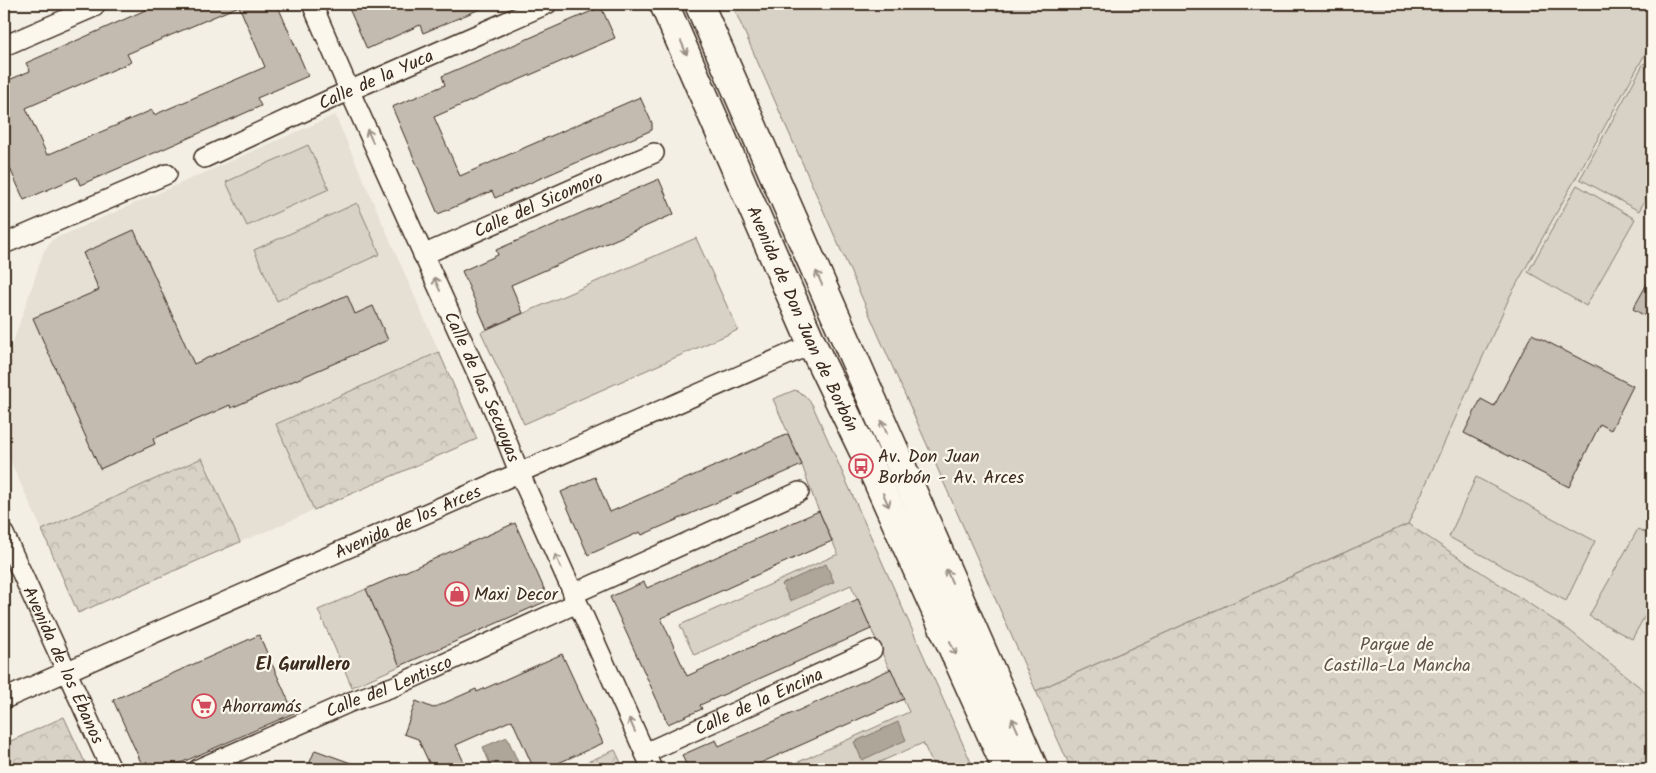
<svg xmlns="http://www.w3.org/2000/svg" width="1656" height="773" viewBox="0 0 1656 773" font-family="Kalam,sans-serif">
  <defs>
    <pattern id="park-crowns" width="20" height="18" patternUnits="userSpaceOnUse" patternTransform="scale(1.25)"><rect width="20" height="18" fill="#d8d1c6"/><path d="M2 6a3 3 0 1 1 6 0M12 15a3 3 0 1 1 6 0" fill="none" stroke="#bab4aa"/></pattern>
  </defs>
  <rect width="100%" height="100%" fill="#f3efe4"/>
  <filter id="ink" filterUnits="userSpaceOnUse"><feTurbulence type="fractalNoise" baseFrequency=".02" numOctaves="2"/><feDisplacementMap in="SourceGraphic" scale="10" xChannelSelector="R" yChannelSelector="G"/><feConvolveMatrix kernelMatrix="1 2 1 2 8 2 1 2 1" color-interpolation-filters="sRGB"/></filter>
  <g filter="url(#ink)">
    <!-- built -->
    <path fill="#e5dfd4" d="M 1649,47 L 1652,49 L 1652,697 L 1569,630 L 1408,524 L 1510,296 Z
      M 335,115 L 439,352 L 276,424 L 314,510 L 279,526 L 240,542 L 202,458 L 42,530 L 4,447 L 4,369 L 44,251 L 52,240 Z"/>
    <!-- green -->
    <path fill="#d8d1c6" stroke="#8a7e72" d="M 732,4 L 1652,4 L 1652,30 L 1649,47 L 1510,296 L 1408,524 L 1036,691 Z
      M 1644,63 L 1652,68 L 1652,187 L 1639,211 L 1580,179 Z
      M 308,145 L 329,189 L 247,226 L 226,182 Z
      M 1577,185 L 1635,219 L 1586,306 L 1528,272 Z
      M 357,203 L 380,254 L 277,301 L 254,250 Z
      M 696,238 L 738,330 L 524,424 L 481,332 Z
      M 795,390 L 804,395 L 812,404 L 974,769 L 935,769 L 923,743 L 864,769 L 783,769 L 909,712 L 851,585 L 694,655 L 680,625 L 838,554 L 815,502 L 802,465 L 773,399 Z
      M 1476,477 L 1595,541 L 1566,601 L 1449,537 Z
      M 1638,529 L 1652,536 L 1652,603 L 1632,639 L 1589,616 Z
      M 366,589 L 400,666 L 352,687 L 318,610 Z"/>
    <!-- park -->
    <path fill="url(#park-crowns)" stroke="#8a7e72" d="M 439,352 L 477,439 L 314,510 L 276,424 Z
      M 202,458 L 240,542 L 78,613 L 42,530 Z
      M 1408,524 L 1569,630 L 1652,697 L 1652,769 L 1071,769 L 1036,691 Z
      M 64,717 L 88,769 L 4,769 L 4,744 Z
      M 615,750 L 624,769 L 571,769 Z"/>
    <!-- water -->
    <path fill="#afa69a" stroke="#817468" d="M 826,564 L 834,582 L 790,601 L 782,584 Z
      M 898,722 L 906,740 L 862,760 L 854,742 Z
      M 507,737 L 521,769 L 492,769 L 483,747 Z"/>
    <!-- building -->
    <path fill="#c3bbb0" stroke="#3b2a1e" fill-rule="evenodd" d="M 159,4 L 277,4 L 308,76 L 257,98 L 261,106 L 168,147 L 80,185 L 77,177 L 24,200 L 4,155 L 4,82 L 30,71 L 26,63 ZM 239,6 L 265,67 L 154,115 L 152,110 L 47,155 L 26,108 L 131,62 L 127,54 Z
      M 347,4 L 492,4 L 423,33 L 420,25 L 367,49 Z
      M 601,7 L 615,38 L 434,117 L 460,176 L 640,97 L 652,123 L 652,130 L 495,198 L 492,191 L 438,214 L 392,107 L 445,85 L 442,76 Z
      M 659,179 L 674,214 L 511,285 L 523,313 L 487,329 L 462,271 L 498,255 L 496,250 Z
      M 134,230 L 194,364 L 347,295 L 355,314 L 373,306 L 388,340 L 231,408 L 230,405 L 153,439 L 155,444 L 100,469 L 33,318 L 99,290 L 83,253 Z
      M 1652,275 L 1652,320 L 1633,309 Z
      M 1532,334 L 1633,386 L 1611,430 L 1600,424 L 1569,487 L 1464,433 L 1481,399 L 1494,406 Z
      M 788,434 L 802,465 L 642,535 L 640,532 L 588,555 L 561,492 L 595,477 L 610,512 Z
      M 819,511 L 832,541 L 661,618 L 687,676 L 858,599 L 871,629 L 700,705 L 702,709 L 668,724 L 610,597 L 644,582 L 647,588 Z
      M 515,523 L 549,600 L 400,666 L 366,589 Z
      M 259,635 L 294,713 L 167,769 L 144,769 L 113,700 Z
      M 562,654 L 603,743 L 545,769 L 534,769 L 512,720 L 456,745 L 467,769 L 432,769 L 418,739 L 404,734 L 416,701 L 433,708 L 476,689 L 477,692 Z
      M 891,669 L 904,699 L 747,769 L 688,769 L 682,755 L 716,740 L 719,746 Z
      M 315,750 L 362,767 L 362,769 L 307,769 Z"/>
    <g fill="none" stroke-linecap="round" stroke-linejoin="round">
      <!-- street casing -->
      <g stroke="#3b2a1e" stroke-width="22">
        <g id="street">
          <path id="s1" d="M 312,4 L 350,92 L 500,424 L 519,472 L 652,769"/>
          <path d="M 4,46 L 94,7"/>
          <path id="s2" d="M 204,158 L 333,98 L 547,4"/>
          <path d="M 4,244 L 167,174"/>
          <path id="s3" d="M 423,255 L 654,153"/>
          <path id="s4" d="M 4,534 L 111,769"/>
          <path d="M 573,594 L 799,492"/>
          <path id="s5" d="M 4,699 L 812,344"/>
          <path id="s6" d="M 645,753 L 872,650"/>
          <path id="s7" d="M 198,769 L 350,702 L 395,686 L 577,603"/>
        </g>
      </g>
      <!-- secondary casing -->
      <g stroke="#3b2a1e" stroke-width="31">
        <g id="secondary">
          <path id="s8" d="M 664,4 L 812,344 L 873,471 L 1007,769"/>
          <path d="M 699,4 L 1034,769"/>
        </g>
      </g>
      <!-- street -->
      <use href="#street" stroke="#fbf7ec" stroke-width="19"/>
      <!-- secondary -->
      <use href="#secondary" stroke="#fbf7ec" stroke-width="28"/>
    </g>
    <!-- one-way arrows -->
    <defs><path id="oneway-shaft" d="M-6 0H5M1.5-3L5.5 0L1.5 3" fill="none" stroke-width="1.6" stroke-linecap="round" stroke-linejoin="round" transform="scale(1.25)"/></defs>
    <g stroke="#9b9085">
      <use href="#oneway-shaft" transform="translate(684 48) rotate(67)"/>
      <use href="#oneway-shaft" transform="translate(370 136) rotate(-114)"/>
      <use href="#oneway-shaft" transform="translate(819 278) rotate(-114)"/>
      <use href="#oneway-shaft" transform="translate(437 284) rotate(-114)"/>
      <use href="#oneway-shaft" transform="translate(884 427) rotate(-114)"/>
      <use href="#oneway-shaft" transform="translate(886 500) rotate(66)"/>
      <use href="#oneway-shaft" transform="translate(558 561) rotate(-114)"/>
      <use href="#oneway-shaft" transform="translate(949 576) rotate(-114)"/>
      <use href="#oneway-shaft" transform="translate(953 648) rotate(66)"/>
      <use href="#oneway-shaft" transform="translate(632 725) rotate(-114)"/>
      <use href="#oneway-shaft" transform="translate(1015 725) rotate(-114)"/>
    </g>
  </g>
  <!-- icons -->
  <defs>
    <g id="bus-ring" transform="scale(1.25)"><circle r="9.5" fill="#fbf7ec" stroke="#d1495b" stroke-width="1.5"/><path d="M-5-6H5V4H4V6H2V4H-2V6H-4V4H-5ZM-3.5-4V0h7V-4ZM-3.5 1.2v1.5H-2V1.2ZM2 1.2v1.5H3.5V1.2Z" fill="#d1495b"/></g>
    <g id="shop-ring" transform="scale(1.25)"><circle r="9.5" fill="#fbf7ec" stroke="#d1495b" stroke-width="1.5"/><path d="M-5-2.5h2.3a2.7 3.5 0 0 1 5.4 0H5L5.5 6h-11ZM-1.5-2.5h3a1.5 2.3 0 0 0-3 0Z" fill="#d1495b"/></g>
    <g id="supermarket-ring" transform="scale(1.25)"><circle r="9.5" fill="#fbf7ec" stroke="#d1495b" stroke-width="1.5"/><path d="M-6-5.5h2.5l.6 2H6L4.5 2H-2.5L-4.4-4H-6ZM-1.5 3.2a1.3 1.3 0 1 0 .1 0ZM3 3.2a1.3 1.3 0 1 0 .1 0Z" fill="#d1495b"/></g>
  </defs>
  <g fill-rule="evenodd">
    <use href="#bus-ring" x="861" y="466"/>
    <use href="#shop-ring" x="457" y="594"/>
    <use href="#supermarket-ring" x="204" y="706"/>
  </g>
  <g text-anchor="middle" stroke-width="4.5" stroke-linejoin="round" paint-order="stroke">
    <!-- street labels -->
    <g font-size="18" fill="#3b2a1e" stroke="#fbf7ec">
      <text dy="6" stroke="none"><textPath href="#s2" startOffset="189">Calle de la Yuca</textPath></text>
      <text dy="6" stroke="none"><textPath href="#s3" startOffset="126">Calle del Sicomoro</textPath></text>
      <text dy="6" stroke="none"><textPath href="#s8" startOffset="344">Avenida de Don Juan de Borbón</textPath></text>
      <text dy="6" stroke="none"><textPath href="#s1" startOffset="419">Calle de las Secuoyas</textPath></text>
      <text dy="6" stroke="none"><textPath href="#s5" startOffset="441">Avenida de los Arces</textPath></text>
      <text dy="6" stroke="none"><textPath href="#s4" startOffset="144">Avenida de los Ébanos</textPath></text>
      <text dy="6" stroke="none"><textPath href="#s7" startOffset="208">Calle del Lentisco</textPath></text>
      <text dy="6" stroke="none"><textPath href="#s6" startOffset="125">Calle de la Encina</textPath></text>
    </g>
    <!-- poi labels -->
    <g font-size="18" fill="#3b2a1e" stroke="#fbf7ec" text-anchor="start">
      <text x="878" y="462">Av. Don Juan<tspan x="878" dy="21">Borbón - Av. Arces</tspan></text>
      <text x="474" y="600">Maxi Decor</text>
      <text x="222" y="712">Ahorramás</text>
    </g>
    <!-- park labels -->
    <g font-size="18" fill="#625448" stroke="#fbf7ec">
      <text x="1397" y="650">Parque de<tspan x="1397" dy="21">Castilla-La Mancha</tspan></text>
    </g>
    <!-- neighbourhood labels -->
    <g font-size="19" font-weight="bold" fill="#3b2a1e" stroke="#fbf7ec">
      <text x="303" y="670">El Gurullero</text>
    </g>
  </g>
  <!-- margin -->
  <rect width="1656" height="773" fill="none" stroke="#fbf7ec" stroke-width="20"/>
  <rect x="10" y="10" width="1636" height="753" fill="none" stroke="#3b2a1e" stroke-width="2" filter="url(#ink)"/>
</svg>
